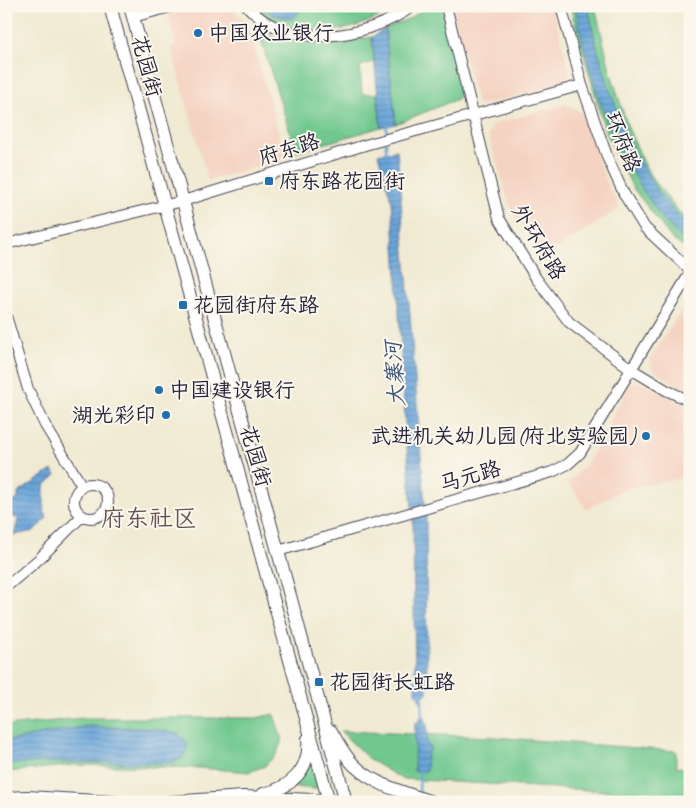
<svg xmlns="http://www.w3.org/2000/svg" width="696" height="808" viewBox="0 0 696 808" font-family="Caveat,'LXGW WenKai TC',sans-serif">
  <defs>
    <pattern id="water-rules" width="6" height="5" patternUnits="userSpaceOnUse" patternTransform="scale(1.25)"><rect width="6" height="5" fill="#69a5da"/><path d="M0 2.5h6" fill="none" stroke="#5686b2"/></pattern>
  </defs>
  <rect width="100%" height="100%" fill="#fbf7ec"/>
  <filter id="ink" filterUnits="userSpaceOnUse"><feTurbulence type="fractalNoise" baseFrequency=".02" numOctaves="2"/><feDisplacementMap in="SourceGraphic" scale="10" xChannelSelector="R" yChannelSelector="G"/><feConvolveMatrix kernelMatrix="1 2 1 2 8 2 1 2 1" color-interpolation-filters="sRGB"/></filter>
  <filter id="wash" filterUnits="userSpaceOnUse"><feTurbulence type="fractalNoise" baseFrequency=".0096" numOctaves="4" result="noise"/><feDisplacementMap in="SourceGraphic" scale="20" xChannelSelector="R" yChannelSelector="G"/><feGaussianBlur stdDeviation="1.12" result="paint"/><feColorMatrix in="noise" values="0 0 0 0 0 0 0 0 0 0 0 0 0 0 0 0 0 1.4 0 .05"/><feComposite in="paint" operator="in"/></filter>
  <g filter="url(#wash)">
    <rect width="100%" height="100%" fill="#f0ead2"/>
    <!-- built -->
    <path fill="#f5d3c2" d="M 198,6 L 230,6 L 248,25 L 286,159 L 208,181 L 171,47 L 176,45 L 168,15 Z
      M 451,6 L 552,6 L 570,72 L 562,84 L 478,106 Z
      M 567,104 L 581,112 L 609,189 L 620,208 L 542,258 L 511,209 L 488,135 L 493,124 Z
      M 690,297 L 690,393 L 651,369 L 650,359 Z
      M 637,381 L 690,407 L 690,477 L 627,488 L 586,509 L 568,482 L 586,465 L 631,383 Z"/>
    <!-- green -->
    <path fill="#70c88e" stroke="#497564" d="M 250,6 L 399,6 C 384,15 366,24 349,28 C 328,33 291,32 272,23 C 264,19 257,12 250,6 Z
      M 429,6 L 442,6 L 463,89 L 457,99 L 396,124 L 385,29 L 410,18 Z
      M 570,6 L 595,6 L 610,70 L 628,128 L 650,175 L 677,210 L 690,222 L 690,252 L 672,239 L 633,188 L 605,130 Z
      M 258,30 C 293,47 335,43 372,37 L 374,62 L 360,66 L 362,94 L 377,94 L 381,127 L 296,152 Z
      M 274,714 L 282,740 L 276,755 L 265,766 L 249,772 L 200,768 L 74,765 L 6,772 L 6,726 L 82,718 L 256,718 Z
      M 340,731 L 494,737 L 676,751 L 676,767 L 690,768 L 690,796 L 402,779 L 370,760 Z
      M 309,756 L 321,784 L 315,789 L 286,786 Z"/>
    <!-- water -->
    <path fill="url(#water-rules)" stroke="#46648a" d="M 258,6 L 299,6 C 300,13 296,16 291,19 L 274,15 Z
      M 575,6 L 588,6 L 595,41 L 610,91 L 632,149 L 658,192 L 690,230 L 690,245 L 663,220 L 643,190 L 614,139 L 597,93 L 583,43 Z
      M 385,29 L 396,124 L 381,127 L 372,37 Z
      M 397,150 L 426,517 L 427,693 L 423,696 L 422,700 L 419,700 L 419,696 L 415,693 L 413,520 L 405,422 L 396,261 L 392,203 L 378,154 Z
      M 52,470 L 56,475 L 44,486 L 44,510 L 47,518 L 34,531 L 14,535 L 18,520 L 16,517 L 10,517 L 8,520 L 7,524 L 10,527 L 10,536 L 6,537 L 6,506 L 18,499 L 18,493 Z
      M 419,718 L 424,718 L 424,722 L 427,724 L 427,745 L 430,747 L 430,750 L 427,752 L 426,771 L 414,771 L 415,723 L 419,722 Z
      M 88,726 L 151,729 L 178,733 L 187,742 C 189,757 179,761 166,763 L 49,762 L 6,764 L 6,741 Z"/>
    <g fill="none" stroke-linecap="round" stroke-linejoin="round">
      <!-- stream -->
      <path stroke="#69a5da" stroke-width="2.5" d="M 386,137 L 387,125
        M 386,154 L 386,142
        M 422,697 L 422,719
        M 419,794 L 420,770"/>
    </g>
  </g>
  <g filter="url(#ink)">
    <g fill="none" stroke-linecap="round" stroke-linejoin="round">
      <!-- minor casing -->
      <g stroke="#414052" stroke-width="12">
        <path id="minor" d="M 247,6 C 288,52 368,39 413,6
          M 446,6 L 499,218 L 536,278 L 569,322 L 631,369 L 666,390 L 690,401
          M 561,6 L 582,85 L 608,159 L 624,194 L 645,228 L 690,270
          M 133,17 L 174,6
          M 6,244 L 183,201 L 365,145 L 582,85
          M 6,316 L 28,389 L 45,425 L 82,486
          M74 501a17 17 0 1 1 34 0a17 17 0 1 1-34 0Z
          M 278,551 L 552,472 L 568,464 L 580,453 L 690,273
          M 6,587 L 39,559 L 82,516"/>
      </g>
      <!-- major casing -->
      <g stroke="#414052" stroke-width="14">
        <path id="major" d="M 110,6 L 329,802
          M 130,6 L 346,802
          M 331,731 C 338,743 345,757 355,766 C 376,786 406,793 432,802
          M 263,794 C 291,788 311,769 308,739
          M 6,798 L 27,797 L 114,802
          M 170,802 L 243,797 L 337,801"/>
      </g>
      <!-- minor -->
      <use href="#minor" stroke="#fff" stroke-width="10"/>
      <!-- major -->
      <use href="#major" stroke="#fff" stroke-width="12"/>
    </g>
  </g>
  <!-- markers -->
  <g fill="#1f6fb2" stroke="#fbf7ec" stroke-width="2">
    <circle cx="198" cy="33" r="5"/>
    <rect x="264" y="176" width="10" height="10" rx="2.5"/>
    <rect x="178" y="300" width="10" height="10" rx="2.5"/>
    <circle cx="159" cy="390" r="5"/>
    <circle cx="166" cy="415" r="5"/>
    <circle cx="646" cy="436" r="5"/>
    <rect x="314" y="677" width="10" height="10" rx="2.5"/>
  </g>
  <g text-anchor="middle" stroke-width="4" stroke-linejoin="round" paint-order="stroke">
    <!-- poi labels -->
    <g font-size="21" fill="#22223b" stroke="#fbf7ec" text-anchor="start">
      <text x="208" y="40">中国农业银行</text>
      <text x="279" y="188">府东路花园街</text>
      <text x="193" y="312">花园街府东路</text>
      <text x="169" y="397">中国建设银行</text>
      <text x="156" y="422" text-anchor="end">湖光彩印</text>
      <text x="636" y="443" text-anchor="end">武进机关幼儿园(府北实验园)</text>
      <text x="329" y="689">花园街长虹路</text>
    </g>
    <!-- street labels -->
    <g font-size="21" fill="#22223b" stroke="#fbf7ec">
      <text transform="translate(147 66) rotate(75)" y="7">花园街</text>
      <text transform="translate(623 142) rotate(69)" y="7">环府路</text>
      <text transform="translate(289 149) rotate(-17)" y="7">府东路</text>
      <text transform="translate(539 242) rotate(59)" y="7">外环府路</text>
      <text transform="translate(256 456) rotate(74)" y="7">花园街</text>
      <text transform="translate(470 476) rotate(-16)" y="7">马元路</text>
    </g>
    <!-- water labels -->
    <g font-size="22" font-style="italic" fill="#3e567b" stroke="#fbf7ec">
      <text transform="translate(394 374) rotate(-94)" y="8">大寨河</text>
    </g>
    <!-- quarter labels -->
    <g font-size="24" fill="#675157" stroke="#fbf7ec">
      <text x="149" y="526">府东社区</text>
    </g>
  </g>
  <!-- margin -->
  <rect width="696" height="808" fill="none" stroke="#fbf7ec" stroke-width="25"/>
</svg>
